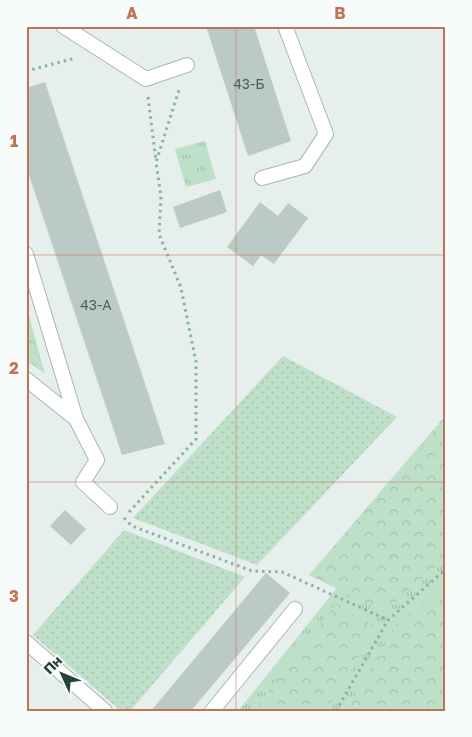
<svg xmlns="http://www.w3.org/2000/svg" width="472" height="737" viewBox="0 0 472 737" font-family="'Golos Text',sans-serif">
  <defs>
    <pattern id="grass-tufts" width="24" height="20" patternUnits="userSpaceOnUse" patternTransform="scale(1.25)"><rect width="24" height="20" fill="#bfe0c8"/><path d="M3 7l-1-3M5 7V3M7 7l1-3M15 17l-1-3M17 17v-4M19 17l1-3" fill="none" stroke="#a4c1ad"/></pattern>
    <pattern id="forest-crowns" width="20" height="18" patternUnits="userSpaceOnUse" patternTransform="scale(1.25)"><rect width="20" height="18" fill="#bfe0c8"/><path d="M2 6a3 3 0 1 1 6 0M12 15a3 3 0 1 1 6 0" fill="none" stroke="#a4c1ad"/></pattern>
    <pattern id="garden-dots" width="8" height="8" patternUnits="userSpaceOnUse" patternTransform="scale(1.25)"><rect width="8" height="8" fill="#bfe0c8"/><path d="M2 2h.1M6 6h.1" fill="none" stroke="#a4c1ad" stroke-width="1.8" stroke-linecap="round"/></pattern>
  </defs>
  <rect width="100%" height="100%" fill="#e6efeb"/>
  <!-- grass -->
  <path fill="url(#grass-tufts)" d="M 205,141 L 216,179 L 186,187 L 175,149 Z
    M 446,460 L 446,711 L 238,711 L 348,574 Z"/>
  <!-- forest -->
  <path fill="url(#forest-crowns)" d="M 26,305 L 45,374 L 26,360 Z
    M 446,415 L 446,558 L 384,612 L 309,575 Z
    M 446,582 L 446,711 L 345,711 L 397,624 Z
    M 335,605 L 377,627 L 327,711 L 253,711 Z"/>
  <!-- garden -->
  <path fill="url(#garden-dots)" d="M 283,356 L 397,417 L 257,565 L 133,518 Z
    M 124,530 L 245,577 L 130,711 L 121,711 L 33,635 Z"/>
  <!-- building -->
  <path fill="#bbcac4" d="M 206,26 L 254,26 L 291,141 L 248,156 Z
    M 45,82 L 165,444 L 122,455 L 26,166 L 26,88 Z
    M 220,190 L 227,212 L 180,228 L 173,207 Z
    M 260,202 L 278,216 L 288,203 L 308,218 L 274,264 L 261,255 L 253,266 L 227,247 Z
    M 65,510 L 86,529 L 71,545 L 50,526 Z
    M 266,573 L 290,593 L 191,711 L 151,711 Z"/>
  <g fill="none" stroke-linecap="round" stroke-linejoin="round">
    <!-- lane casing -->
    <g stroke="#a8b8b2" stroke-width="16">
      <path id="lane" d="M 63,26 L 146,79 L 187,65
        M 262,178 L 305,166 L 326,134 L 285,26
        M 26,254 L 76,419
        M 26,379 L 76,419 L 97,460 L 83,482 L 110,507
        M 26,642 L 105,711
        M 212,711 L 295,609"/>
    </g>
    <!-- path -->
    <path stroke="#86b3a5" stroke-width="3" stroke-dasharray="2.5 4" stroke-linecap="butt" d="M 26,71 L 76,58
      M 148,97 L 156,161
      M 129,512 L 196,439 L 196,362 L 181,288 L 159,234 L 161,197 L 156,162 L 180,87
      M 124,518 L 132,526 L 252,571 L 282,572 L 388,620
      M 336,711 L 388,620 L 446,569"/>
    <!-- lane -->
    <use href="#lane" stroke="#fff" stroke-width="14"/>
  </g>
  <!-- grid -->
  <path fill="none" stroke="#c07456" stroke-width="1" stroke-opacity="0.55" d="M 236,26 L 236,711M 26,255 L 446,255M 26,482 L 446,482"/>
  <g text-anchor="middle" stroke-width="5" stroke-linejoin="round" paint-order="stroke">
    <!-- number labels -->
    <g font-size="14" fill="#4a645c">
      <text x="249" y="89">43-Б</text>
      <text x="96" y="310">43-А</text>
    </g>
  </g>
  <!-- border -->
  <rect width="472" height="737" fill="none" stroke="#f7fbf9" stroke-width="55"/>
  <!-- north arrow -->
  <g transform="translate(62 674) rotate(314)" stroke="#f7fbf9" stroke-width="4" paint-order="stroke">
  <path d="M0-4L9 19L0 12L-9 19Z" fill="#24423a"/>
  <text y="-8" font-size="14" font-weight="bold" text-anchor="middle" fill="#24423a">Пн</text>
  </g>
  <rect x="28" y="28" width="416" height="682" fill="none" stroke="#c07456" stroke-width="2"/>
  <g font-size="16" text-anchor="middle" font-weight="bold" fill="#c07456">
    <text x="132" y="19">A</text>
    <text x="340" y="19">B</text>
    <text x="14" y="147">1</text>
    <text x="14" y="374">2</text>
    <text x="14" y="602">3</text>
  </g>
</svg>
